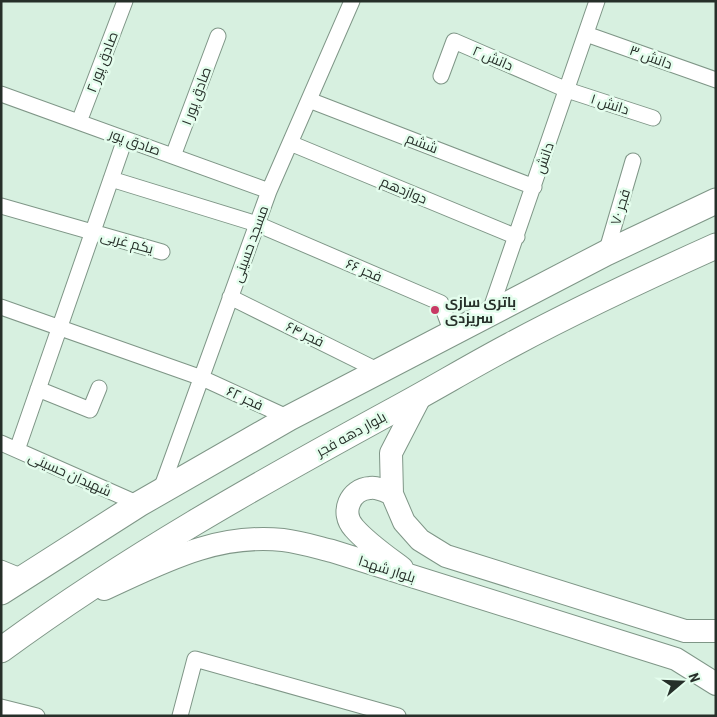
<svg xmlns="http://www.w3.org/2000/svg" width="717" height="717" viewBox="0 0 717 717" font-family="'Roboto Condensed',Cairo,sans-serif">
  <rect width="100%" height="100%" fill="#d7f0e0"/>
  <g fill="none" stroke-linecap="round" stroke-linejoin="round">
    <!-- street casing -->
    <g stroke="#7f9687" stroke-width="17">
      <path id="street" d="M 586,34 L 716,80
        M 441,76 L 454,41 L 567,90 L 653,118
        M 1,94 L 269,191
        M 309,100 L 534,187
        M 79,122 L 125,1
        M 290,143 L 517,237
        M 173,156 L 218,36
        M 111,179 L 257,224 L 441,303 L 452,333
        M 1,206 L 162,252
        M 606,253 L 633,161
        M 230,297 L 379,371
        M 1,307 L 202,378 L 289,418
        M 489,314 L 597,1
        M 38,389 L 90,410 L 99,388
        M 1,443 L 139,504
        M 17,450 L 125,139
        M 160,492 L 269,191 L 352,1
        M 1,568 L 23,577
        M 1,707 L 37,716
        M 180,716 L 195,659 L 398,716"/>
    </g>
    <!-- secondary casing -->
    <g stroke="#7f9687" stroke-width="24">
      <path id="secondary" d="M 421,395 L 391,453 L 392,494 L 404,522 L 420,540 L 446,556 L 685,631 L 716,631
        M 392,494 C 385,491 378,487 370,488 C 350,489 340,513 354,528 C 367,543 386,556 402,568
        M 104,589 C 163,562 216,533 283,540 C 300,542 316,547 332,551 L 676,659 L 716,684"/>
    </g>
    <!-- primary casing -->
    <g stroke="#7f9687" stroke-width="27">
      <path id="primary" d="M 1,592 L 139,504 L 289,418 L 606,253 L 716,201
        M 1,650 C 126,558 260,483 396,409 C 435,388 473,365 511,345 C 578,309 647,277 716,246"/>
    </g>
    <!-- street -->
    <use href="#street" stroke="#fff" stroke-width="15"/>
    <!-- secondary -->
    <use href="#secondary" stroke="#fff" stroke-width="22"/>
    <!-- primary -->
    <use href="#primary" stroke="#fff" stroke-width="25"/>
  </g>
  <!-- markers -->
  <circle fill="#c83a65" stroke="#e4fded" stroke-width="2" cx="435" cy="310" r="5"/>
  <g text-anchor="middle" stroke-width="5" stroke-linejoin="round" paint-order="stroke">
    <!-- street labels -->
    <g font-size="14" fill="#262f29" stroke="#e4fded">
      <text transform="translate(651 57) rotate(20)" y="5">دانش ۳</text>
      <text transform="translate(493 58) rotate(23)" y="5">دانش ۲</text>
      <text transform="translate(102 62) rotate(-69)" y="5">صادق پور ۲</text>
      <text transform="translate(196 96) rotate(-70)" y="5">صادق پور ۱</text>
      <text transform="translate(610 104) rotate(18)" y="5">دانش ۱</text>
      <text transform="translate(135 142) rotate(20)" y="5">صادق پور</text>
      <text transform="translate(422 143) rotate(21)" y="5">ششم</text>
      <text transform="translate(544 158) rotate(-71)" y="5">دانش</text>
      <text transform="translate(404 190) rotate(23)" y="5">دوازدهم</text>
      <text transform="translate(620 207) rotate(-73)" y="5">فجر ۷۰</text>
      <text transform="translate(127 242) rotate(15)" y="5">یکم غربی</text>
      <text transform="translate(250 244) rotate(-70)" y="5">مسجد حسینی</text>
      <text transform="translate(364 270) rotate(23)" y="5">فجر ۶۶</text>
      <text transform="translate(305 334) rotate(26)" y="5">فجر ۶۴</text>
      <text transform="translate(245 398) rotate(25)" y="5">فجر ۶۲</text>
      <text transform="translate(351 434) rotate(-29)" y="5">بلوار دهه فجر</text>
      <text transform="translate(70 474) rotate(24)" y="5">شهیدان حسینی</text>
      <text transform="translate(387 569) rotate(18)" y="5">بلوار شهدا</text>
    </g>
    <!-- poi labels -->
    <g font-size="14" font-weight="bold" fill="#262f29" stroke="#e4fded" text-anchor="start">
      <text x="445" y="307">باتری سازی<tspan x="445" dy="16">سریزدی</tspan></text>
    </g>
  </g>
  <!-- border -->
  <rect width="717" height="717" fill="none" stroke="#262f29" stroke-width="5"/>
  <!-- north arrow -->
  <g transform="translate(682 682) rotate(71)" stroke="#e4fded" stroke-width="4" paint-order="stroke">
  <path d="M0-4L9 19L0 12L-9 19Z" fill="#262f29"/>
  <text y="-8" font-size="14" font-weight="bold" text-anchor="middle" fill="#262f29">N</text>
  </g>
</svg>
